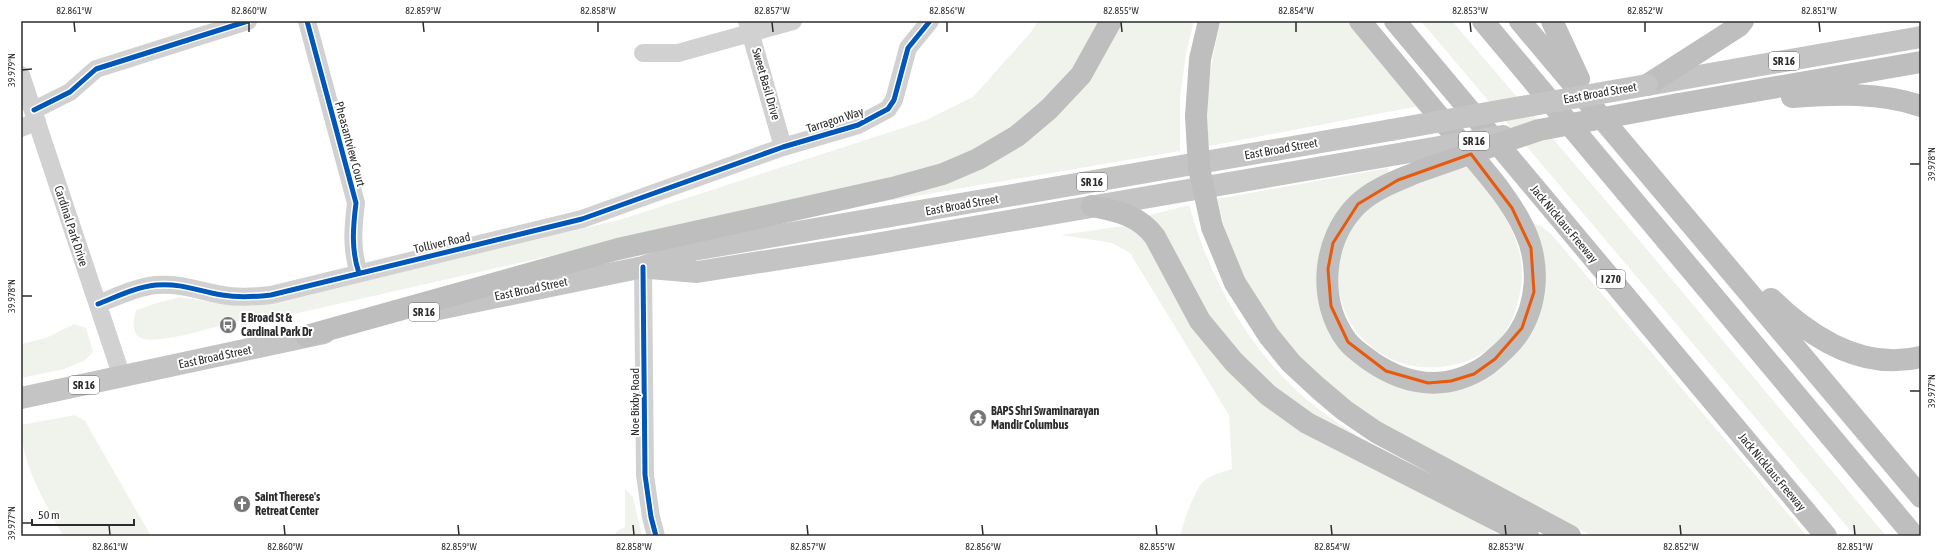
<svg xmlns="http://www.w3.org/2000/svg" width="1942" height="557" viewBox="0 0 1942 557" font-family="'Asap Condensed',sans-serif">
  <rect width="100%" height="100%" fill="#fff"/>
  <!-- green -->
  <path fill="#eff3eb" d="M 1038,21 L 1105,21 L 1083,57 L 1057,89 L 1017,124 L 983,146 L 925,171 L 241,326 L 240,320 C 221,325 157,346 141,338 C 130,333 134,319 136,310 L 157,303 L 180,297 L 223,304 L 407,269 L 619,220 L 924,121 L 973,97 L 1031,32 Z
    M 1120,21 L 1194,21 L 1186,54 L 1180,97 L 1180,151 L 845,208 L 977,166 Z
    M 1221,21 L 1347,21 L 1419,106 L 1209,146 C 1204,101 1210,64 1221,21 Z
    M 1421,21 L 1452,21 L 1619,216 L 1886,536 L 1855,536 Z
    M 1468,167 C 1506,215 1538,252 1513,317 C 1504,340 1485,356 1461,363 C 1388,385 1319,322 1343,247 C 1344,242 1346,235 1348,230 C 1351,224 1369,204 1374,201 C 1381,197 1390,194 1397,191 C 1421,181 1443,173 1468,167 Z
    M 1388,168 L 1389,172 L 1370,183 L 1352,197 L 1322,306 L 1412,388 L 1516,348 L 1532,229 L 1534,224 L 1541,226 L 1552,235 L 1807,536 L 1592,536 L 1394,431 L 1335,392 L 1286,343 L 1243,276 L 1226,234 L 1217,199 Z
    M 1189,205 C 1208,272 1241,336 1291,385 C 1310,404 1333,420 1356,435 L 1353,441 L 1266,383 L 1208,320 L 1151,217 L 1150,215 Z
    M 1123,226 L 1134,229 L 1143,234 L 1217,358 L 1501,536 L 1180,536 C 1185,519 1191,499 1201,484 C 1207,476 1222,472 1232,469 L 1229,415 L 1130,253 L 1112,243 L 1061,235 Z
    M 74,324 L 86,328 L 93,352 L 84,361 L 64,369 L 21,378 L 21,344 L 46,338 Z
    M 75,415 L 85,421 L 151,536 L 63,536 C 45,502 21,464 21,425 Z
    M 625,489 L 633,497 L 642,536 L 614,536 L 617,531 L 625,527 Z"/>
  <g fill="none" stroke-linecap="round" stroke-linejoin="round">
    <!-- minor -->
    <path stroke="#d1d1d1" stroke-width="18" d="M 307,21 L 356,203 C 353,227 351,250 359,273
      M 747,21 L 783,147
      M 643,53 L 678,53 L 793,21
      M 21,75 L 122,377
      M 34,110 L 70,92 L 96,69 L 248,21
      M 21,128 L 37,121
      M 643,267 L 645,475 L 651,517 L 656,536
      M 98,304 C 116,297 136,287 156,285 C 182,283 198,291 222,295 C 239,298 254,297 271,295 L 582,219 L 783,147 L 858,125 L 888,109 L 894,100 L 908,48 L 930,21"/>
    <!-- major -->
    <path stroke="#c4c4c4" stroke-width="22" d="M 1647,85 L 1921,37
      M 650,268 L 697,272 L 869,245 L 1410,152
      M 434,310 L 643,267 L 693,250 L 1391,130
      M 21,398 L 324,333"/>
    <!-- highway -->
    <path stroke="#bebebe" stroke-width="22" d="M 1360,21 C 1392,60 1425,99 1457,138 C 1481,167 1509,196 1525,231 C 1540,264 1538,304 1518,334 C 1510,346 1498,356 1487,365 C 1449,391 1409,387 1372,362 C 1364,356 1353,349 1347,341 C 1317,301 1322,240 1357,205 C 1374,188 1399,180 1420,171
      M 1395,21 L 1826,536
      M 1483,21 L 1914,536
      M 1520,21 L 1921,497
      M 1552,21 L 1579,79
      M 1647,85 L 1739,26 L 1743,21
      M 1792,97 C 1835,94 1880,92 1921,106
      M 1679,104 L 1921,62
      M 1196,116 L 1200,59 L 1209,21
      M 1092,206 C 1117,211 1139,215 1155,237 L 1200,321 L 1234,362 L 1268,395 L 1307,423 L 1528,536
      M 1212,227 L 1235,283 L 1269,336 L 1291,363 L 1318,388 L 1344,410 L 1376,432 L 1570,536
      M 1771,299 C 1811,338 1863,371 1921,357
      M 306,336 L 618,249 L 892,188 L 943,174 L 978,159 L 1017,136 L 1049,109 L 1081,75 L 1111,21"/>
    <!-- major-bridge -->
    <path stroke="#c4c4c4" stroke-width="22" d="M 1391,130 L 1647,85
      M 1410,152 L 1503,136"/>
    <!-- highway-bridge -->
    <path stroke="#bebebe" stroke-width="22" d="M 1196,116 L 1199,168 L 1212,227
      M 1420,171 L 1539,130 L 1679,104"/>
    <!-- cycleway casing -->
    <g stroke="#fff" stroke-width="8">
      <path id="cycleway" d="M 307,21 L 356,203 C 353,227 351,250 359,273
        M 34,110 L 70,92 L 96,69 L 248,21
        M 643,267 L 645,475 L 651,517 L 656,536
        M 98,304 C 116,297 136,287 156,285 C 182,283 198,291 222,295 C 239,298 254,297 271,295 L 582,219 L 783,147 L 858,125 L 888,109 L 894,100 L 908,48 L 930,21"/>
    </g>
    <!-- cycleway -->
    <use href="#cycleway" stroke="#0057b8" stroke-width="5"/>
  </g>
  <!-- marked area -->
  <path fill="none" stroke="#e8590c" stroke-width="3" stroke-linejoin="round" d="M 1471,154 L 1512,208 L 1531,248 L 1534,292 L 1522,328 L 1495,359 L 1474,374 L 1451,381 L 1428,383 L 1386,371 L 1348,342 L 1331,306 L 1328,269 L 1333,243 L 1358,204 L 1398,180 Z"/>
  <!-- ticks -->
  <path fill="none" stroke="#2c2c2c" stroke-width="1.5" d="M 74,22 L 75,32M 249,22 L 249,32M 423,22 L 424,32M 598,22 L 598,32M 772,22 L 773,32M 947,22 L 947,32M 1121,22 L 1122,32M 1296,22 L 1296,32M 1470,22 L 1471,32M 1645,22 L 1645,32M 1819,22 L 1820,32M 22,70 L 32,69M 1910,164 L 1920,164M 22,296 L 32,296M 1910,391 L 1920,391M 22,523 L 32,523M 109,525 L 110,535M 284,525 L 285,535M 458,525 L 459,535M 633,525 L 634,535M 807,525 L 808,535M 982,525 L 983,535M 1156,525 L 1157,535M 1331,525 L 1332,535M 1505,525 L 1506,535M 1680,525 L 1681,535M 1854,525 L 1855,535"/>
  <!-- icons -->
  <defs>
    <g id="bus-disc" transform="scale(0.9)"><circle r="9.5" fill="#767676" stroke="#fff"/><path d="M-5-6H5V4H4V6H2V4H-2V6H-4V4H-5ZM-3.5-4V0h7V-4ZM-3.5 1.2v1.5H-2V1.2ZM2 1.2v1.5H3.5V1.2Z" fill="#fff"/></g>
    <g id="temple-disc" transform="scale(0.9)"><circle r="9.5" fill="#767676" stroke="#fff"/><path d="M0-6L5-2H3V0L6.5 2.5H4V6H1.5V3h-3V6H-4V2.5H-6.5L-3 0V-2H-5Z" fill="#fff"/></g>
    <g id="church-disc" transform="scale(0.9)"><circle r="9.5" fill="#767676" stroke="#fff"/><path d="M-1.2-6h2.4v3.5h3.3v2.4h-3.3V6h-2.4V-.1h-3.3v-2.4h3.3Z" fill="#fff"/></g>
  </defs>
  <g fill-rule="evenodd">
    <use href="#bus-disc" x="228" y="325"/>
    <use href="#temple-disc" x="978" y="418"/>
    <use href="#church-disc" x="242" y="504"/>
  </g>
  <g text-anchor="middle" stroke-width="4" stroke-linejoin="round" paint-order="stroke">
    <!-- shield labels -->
    <g fill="#fff" stroke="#6b6b6b" stroke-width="1">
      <rect x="1769" y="52" width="30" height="18" rx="3"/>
      <rect x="1459" y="132" width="30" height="18" rx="3"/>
      <rect x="1077" y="173" width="30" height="18" rx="3"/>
      <rect x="1597" y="270" width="28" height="18" rx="3"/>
      <rect x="409" y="303" width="30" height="18" rx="3"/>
      <rect x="69" y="376" width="30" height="18" rx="3"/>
    </g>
    <g font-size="11" font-weight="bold" fill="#2c2c2c">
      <text x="1784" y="65">SR 16</text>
      <text x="1474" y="145">SR 16</text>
      <text x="1092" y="186">SR 16</text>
      <text x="1611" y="283">I 270</text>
      <text x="424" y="316">SR 16</text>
      <text x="84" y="389">SR 16</text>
    </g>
    <!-- street labels -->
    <g font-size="12" fill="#2c2c2c" stroke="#fff">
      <text transform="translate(766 84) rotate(74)" y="4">Sweet Basil Drive</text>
      <text transform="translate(1600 93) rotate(-10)" y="4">East Broad Street</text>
      <text transform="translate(835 120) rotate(-18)" y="4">Tarragon Way</text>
      <text transform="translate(350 144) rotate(75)" y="4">Pheasantview Court</text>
      <text transform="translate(1281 149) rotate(-10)" y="4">East Broad Street</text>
      <text transform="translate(962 205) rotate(-10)" y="4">East Broad Street</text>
      <text transform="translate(1564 224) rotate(50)" y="4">Jack Nicklaus Freeway</text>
      <text transform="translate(71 226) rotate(72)" y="4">Cardinal Park Drive</text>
      <text transform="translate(442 243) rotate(-13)" y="4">Tolliver Road</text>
      <text transform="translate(531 289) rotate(-12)" y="4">East Broad Street</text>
      <text transform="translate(215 357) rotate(-12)" y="4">East Broad Street</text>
      <text transform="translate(635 402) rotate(-90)" y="4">Noe Bixby Road</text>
      <text transform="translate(1772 472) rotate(50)" y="4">Jack Nicklaus Freeway</text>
    </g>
    <!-- poi labels -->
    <g font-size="12" font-weight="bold" fill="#2c2c2c" stroke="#fff" text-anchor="start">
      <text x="241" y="322">E Broad St &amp;<tspan x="241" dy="14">Cardinal Park Dr</tspan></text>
      <text x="991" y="415">BAPS Shri Swaminarayan<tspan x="991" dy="14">Mandir Columbus</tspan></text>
      <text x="255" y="501">Saint Therese's<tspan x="255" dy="14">Retreat Center</tspan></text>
    </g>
  </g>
  <!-- border -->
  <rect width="1942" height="557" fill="none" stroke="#ffffff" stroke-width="44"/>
  <!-- scale -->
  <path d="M32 519v6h102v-6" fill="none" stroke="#2c2c2c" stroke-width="2"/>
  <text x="38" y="519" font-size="12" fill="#2c2c2c" stroke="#ffffff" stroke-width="3" paint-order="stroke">50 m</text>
  <rect x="22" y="22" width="1898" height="513" fill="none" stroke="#2c2c2c" stroke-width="1.5"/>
  <g font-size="10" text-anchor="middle" fill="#2c2c2c">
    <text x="74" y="14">82.861°W</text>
    <text x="249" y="14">82.860°W</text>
    <text x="423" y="14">82.859°W</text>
    <text x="598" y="14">82.858°W</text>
    <text x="772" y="14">82.857°W</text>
    <text x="947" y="14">82.856°W</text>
    <text x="1121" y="14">82.855°W</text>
    <text x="1296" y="14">82.854°W</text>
    <text x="1470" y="14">82.853°W</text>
    <text x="1645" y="14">82.852°W</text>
    <text x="1819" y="14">82.851°W</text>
    <text transform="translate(11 70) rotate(-90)" y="4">39.979°N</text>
    <text transform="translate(1931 164) rotate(-90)" y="4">39.978°N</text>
    <text transform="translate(11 296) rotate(-90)" y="4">39.978°N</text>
    <text transform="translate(1931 391) rotate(-90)" y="4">39.977°N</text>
    <text transform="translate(11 523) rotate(-90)" y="4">39.977°N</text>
    <text x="110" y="550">82.861°W</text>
    <text x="285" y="550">82.860°W</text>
    <text x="459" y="550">82.859°W</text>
    <text x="634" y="550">82.858°W</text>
    <text x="808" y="550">82.857°W</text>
    <text x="983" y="550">82.856°W</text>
    <text x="1157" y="550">82.855°W</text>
    <text x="1332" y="550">82.854°W</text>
    <text x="1506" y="550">82.853°W</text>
    <text x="1681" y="550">82.852°W</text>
    <text x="1855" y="550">82.851°W</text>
  </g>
</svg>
